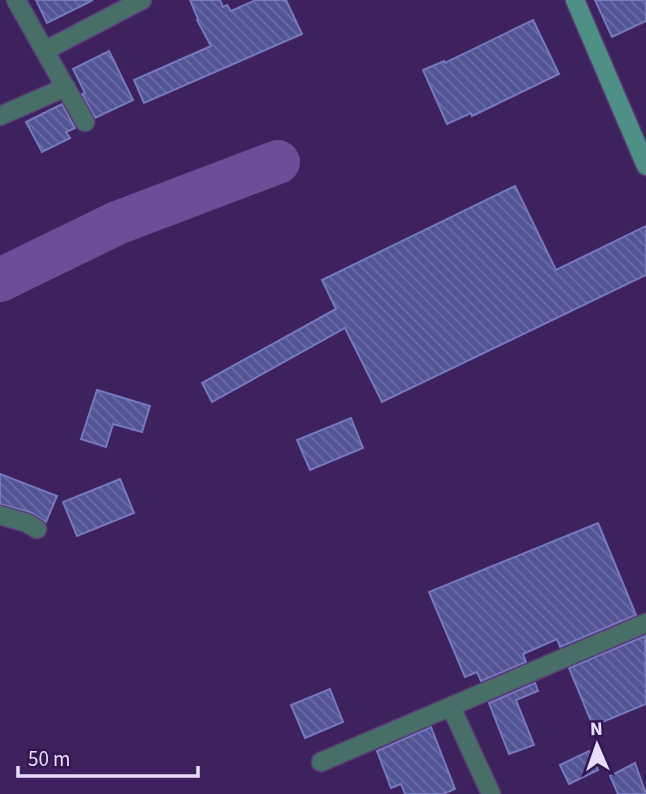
<svg xmlns="http://www.w3.org/2000/svg" width="646" height="794" viewBox="0 0 646 794" font-family="'Source Sans 3',sans-serif">
  <defs>
    <pattern id="building-back-hatch" width="6" height="6" patternUnits="userSpaceOnUse" patternTransform="scale(1.75)"><rect width="6" height="6" fill="#535496"/><path d="M-1 5l2 2M0 0l6 6M5-1l2 2" fill="none" stroke="#6c6ca6"/></pattern>
  </defs>
  <rect width="100%" height="100%" fill="#3d225e"/>
  <g fill="none" stroke-linecap="round" stroke-linejoin="round">
    <!-- river -->
    <path stroke="#6c4d97" stroke-width="44" d="M 0,280 L 117,223 L 278,162"/>
  </g>
  <!-- building -->
  <path fill="url(#building-back-hatch)" stroke="#7779be" stroke-width="2" d="M 36,0 L 93,0 L 47,23 Z
    M 190,0 L 220,0 L 223,7 L 227,5 L 231,11 L 256,0 L 286,0 L 302,34 L 144,103 L 134,80 L 211,46 L 197,20 L 198,19 Z
    M 595,0 L 646,0 L 646,21 L 612,37 Z
    M 533,20 L 559,74 L 472,116 L 471,113 L 447,124 L 423,70 L 444,61 L 445,63 Z
    M 109,51 L 133,100 L 95,118 L 82,94 L 85,93 L 73,69 Z
    M 62,104 L 75,128 L 66,132 L 70,138 L 42,152 L 26,122 Z
    M 515,186 L 556,270 L 646,226 L 646,275 L 382,402 L 345,328 L 212,402 L 202,383 L 336,309 L 322,280 Z
    M 97,390 L 150,406 L 142,432 L 113,424 L 106,447 L 81,439 Z
    M 351,418 L 363,448 L 310,470 L 297,440 Z
    M 0,474 L 57,496 L 46,522 L 30,512 L 0,504 Z
    M 120,479 L 134,513 L 77,536 L 63,502 Z
    M 598,523 L 636,615 L 560,647 L 557,639 L 523,654 L 526,662 L 481,681 L 477,672 L 465,677 L 429,592 Z
    M 645,636 L 646,704 L 593,726 L 569,668 Z
    M 535,683 L 538,691 L 516,700 L 534,745 L 509,754 L 489,703 Z
    M 330,689 L 343,722 L 305,738 L 291,705 Z
    M 431,727 L 455,789 L 443,794 L 405,794 L 401,784 L 391,788 L 377,751 Z
    M 589,751 L 598,770 L 569,784 L 560,765 Z
    M 635,763 L 646,794 L 618,794 L 610,776 Z"/>
  <g fill="none" stroke-linecap="round" stroke-linejoin="round">
    <!-- minor casing -->
    <g stroke="#584077" stroke-width="21">
      <path id="minor" d="M 16,0 L 85,122
        M 46,50 L 142,0
        M 0,116 L 66,87
        M 0,515 L 27,523 L 37,529
        M 451,707 L 491,794
        M 321,762 L 646,623"/>
    </g>
    <!-- secondary casing -->
    <g stroke="#584077" stroke-width="21">
      <path id="secondary" d="M 575,0 L 646,166"/>
    </g>
    <!-- minor -->
    <use href="#minor" stroke="#476f67" stroke-width="18"/>
    <!-- secondary -->
    <use href="#secondary" stroke="#4e9085" stroke-width="18"/>
  </g>
  <!-- north arrow -->
  <g transform="translate(597 745) rotate(358)" stroke="#331753" stroke-width="5" paint-order="stroke">
  <path d="M0-5L12 26L0 18L-12 26Z" fill="#e8defb"/>
  <text y="-10" font-size="19" font-weight="bold" text-anchor="middle" fill="#e8defb">N</text>
  </g>
  <!-- scale -->
  <path d="M18 766v10h180v-10" fill="none" stroke="#e8defb" stroke-width="3.5"/>
  <text x="28" y="766" font-size="21" fill="#e8defb" stroke="#331753" stroke-width="5" paint-order="stroke">50 m</text>
</svg>
